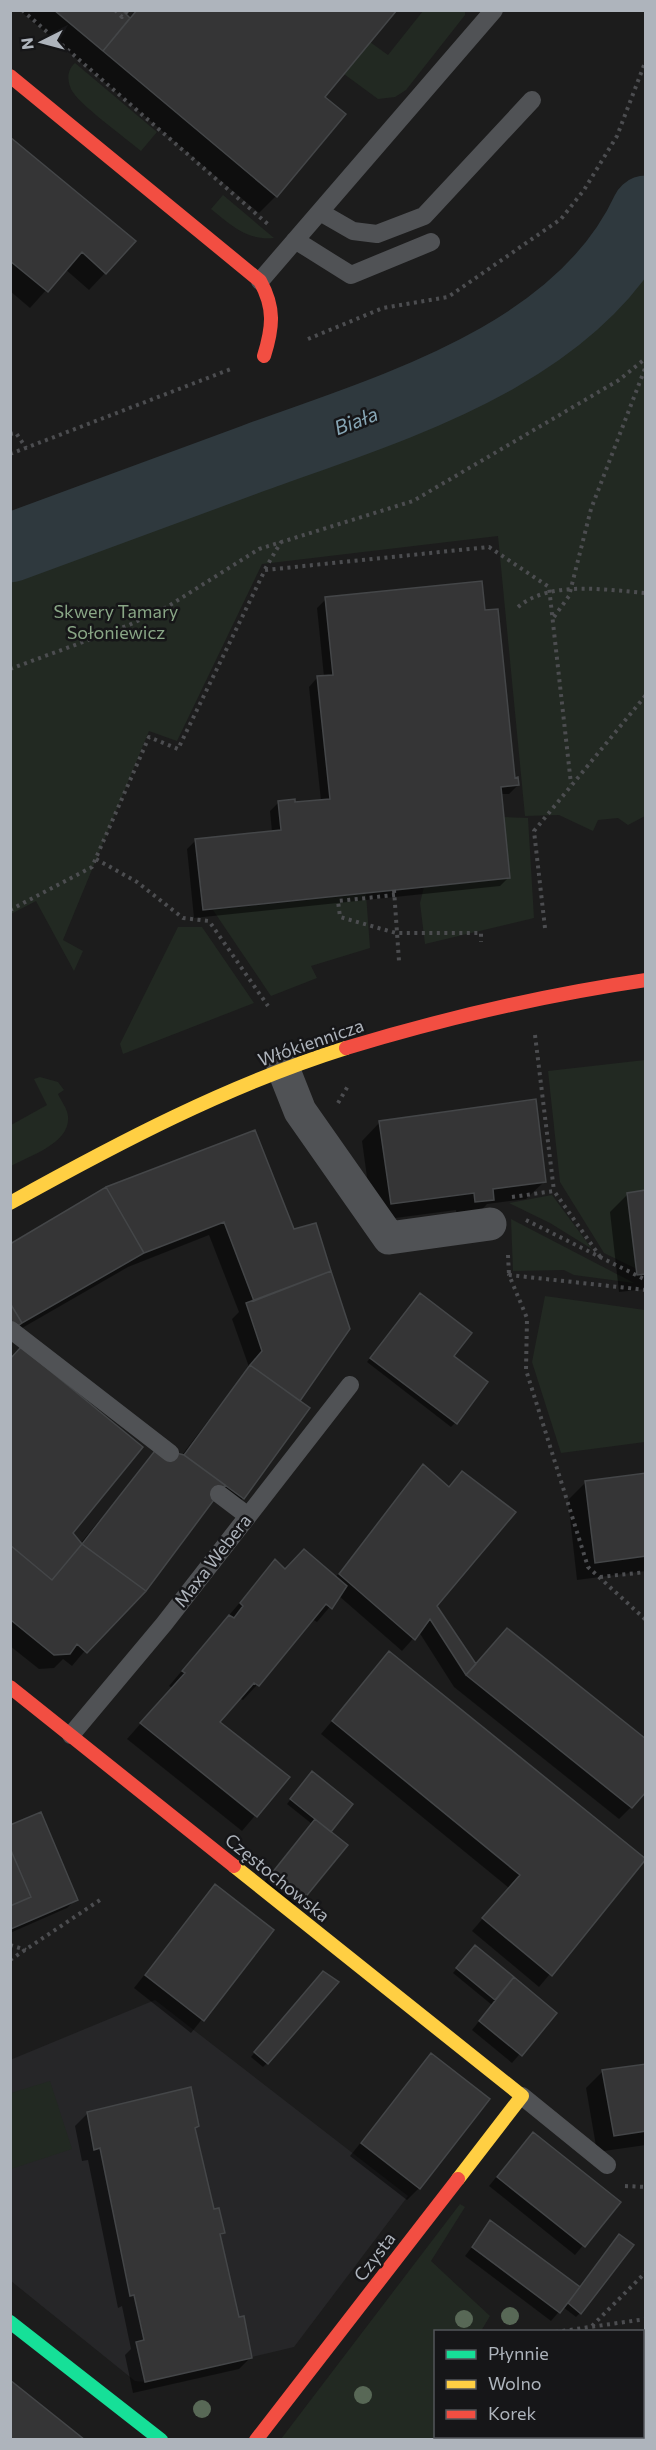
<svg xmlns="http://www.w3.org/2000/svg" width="656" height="2450" viewBox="0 0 656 2450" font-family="Commissioner,sans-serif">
  <rect width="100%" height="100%" fill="#1c1c1c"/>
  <!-- built -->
  <path fill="#262628" d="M 155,2000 L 408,2196 L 294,2347 L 145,2382 L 135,2381 L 11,2281 L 10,2060 Z"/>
  <!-- green -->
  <path fill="#222922" d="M 423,11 L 465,11 L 465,15 L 406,90 L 395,97 L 378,99 L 344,74 L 370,42 L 388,55 Z
    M 75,63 L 157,132 L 141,151 C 127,139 77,103 71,89 C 67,80 67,70 75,63 Z
    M 223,195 L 274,238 C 247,241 231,225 211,209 Z
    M 645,210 L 645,816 L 628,825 L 618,818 L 598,820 L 593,831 L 559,815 L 525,816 L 498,536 L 262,564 L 177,741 L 149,731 L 63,940 L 83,951 L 74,971 L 36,901 L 11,914 L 11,548 C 94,517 178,486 262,456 C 398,405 579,354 645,210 Z
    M 504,817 L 528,818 L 534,918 L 425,944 L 420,903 L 424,887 L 510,878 Z
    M 366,894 L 370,948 L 311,966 L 317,978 L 271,996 L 213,910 Z
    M 178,927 L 202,927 L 254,1003 L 123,1054 L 120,1044 Z
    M 645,1060 L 645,1190 L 627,1193 L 637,1269 L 604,1253 L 560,1182 L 548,1071 Z
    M 40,1077 L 58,1082 L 64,1090 L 58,1094 C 61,1101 67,1108 68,1116 C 71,1143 29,1156 11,1166 L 11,1125 L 47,1105 L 34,1079 Z
    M 552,1195 L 592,1249 L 550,1223 L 509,1203 Z
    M 511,1219 L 634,1283 L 574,1275 L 564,1270 L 513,1271 Z
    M 545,1296 L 645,1310 L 645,1442 L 561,1453 L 532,1362 Z
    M 50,2081 L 72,2149 L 11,2169 L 11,2093 Z
    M 460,2204 L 465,2207 L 431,2261 L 490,2316 L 481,2331 L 436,2332 L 437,2439 L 281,2439 Z"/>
  <!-- shadow -->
  <path fill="#0007" d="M 19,10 L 120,10 L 129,19 L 136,10 L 395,10 L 323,97 L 276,196 L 259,213 Z
    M 10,139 L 105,273 L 89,290 L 65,269 L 30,308 L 10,291 Z
    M 326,599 L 484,612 L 513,779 L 518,785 L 509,794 L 500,794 L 509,877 L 500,886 L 194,918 L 187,849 L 196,840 L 272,832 L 270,811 L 279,802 L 294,804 L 321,801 L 309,687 L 317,678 L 324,677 L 317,608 Z
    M 380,1122 L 545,1181 L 526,1199 L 487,1204 L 475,1217 L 457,1219 L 456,1210 L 373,1221 L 362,1141 Z
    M 254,1132 L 298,1402 L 243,1498 L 229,1512 L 212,1500 L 72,1666 L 63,1659 L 54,1668 L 39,1669 L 10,1646 L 10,1359 L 71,1532 L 80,1544 L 157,1450 L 182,1455 L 249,1367 L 232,1319 L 239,1312 L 209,1235 L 128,1267 L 10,1335 L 10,1246 Z
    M 646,1192 L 646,1289 L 619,1292 L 610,1212 L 628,1194 Z
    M 416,1299 L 452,1356 L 455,1423 L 451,1427 L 367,1362 Z
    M 423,1466 L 448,1488 L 462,1473 L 436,1606 L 474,1666 L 507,1630 L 631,1807 L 619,1819 L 454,1687 L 419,1632 L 402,1651 L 339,1596 L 317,1622 L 312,1619 L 257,1685 L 243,1700 L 239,1698 L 218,1722 L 288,1777 L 242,1831 L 127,1739 L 172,1688 L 169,1686 L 275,1561 L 285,1570 L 335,1578 Z
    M 646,1475 L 646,1571 L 577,1580 L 568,1500 L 586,1482 Z
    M 389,1653 L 645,1861 L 539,1987 L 472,1931 L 509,1888 L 321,1734 Z
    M 308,1777 L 329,1832 L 303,1898 L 294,1906 L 264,1882 L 312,1824 L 287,1804 Z
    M 10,1827 L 76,1899 L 67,1908 L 10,1933 Z
    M 215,1886 L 272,1931 L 191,2033 L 134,1988 Z
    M 475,1947 L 555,2013 L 512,2063 L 472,2030 L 492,2005 L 453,1973 Z
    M 319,1977 L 267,2063 L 263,2067 L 251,2057 Z
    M 431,2055 L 419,2188 L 407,2200 L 350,2156 Z
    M 646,2066 L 646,2145 L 597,2152 L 586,2088 L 603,2071 Z
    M 87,2114 L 198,2126 L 194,2130 L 213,2211 L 224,2232 L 219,2237 L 237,2319 L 251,2357 L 239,2369 L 133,2393 L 125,2355 L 131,2349 L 122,2306 L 118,2308 L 88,2160 L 82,2161 L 75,2126 Z
    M 524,2143 L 619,2202 L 575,2255 L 489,2186 Z
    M 491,2222 L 579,2288 L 580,2313 L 576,2317 L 563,2307 L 551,2321 L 465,2256 Z
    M 642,2352 L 646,2352 L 646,2431 L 642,2432 Z
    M 492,2436 L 606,2436 L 584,2440 L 492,2440 Z"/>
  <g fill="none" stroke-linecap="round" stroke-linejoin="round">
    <!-- river -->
    <path stroke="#2f393e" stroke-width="69" d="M 10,548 C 92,518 173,488 254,458 C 391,408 579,355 646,210"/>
  </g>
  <!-- building -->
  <path fill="#353536" stroke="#444648" stroke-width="1.5" d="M 54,10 L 122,10 L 130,18 L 103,51 Z
    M 137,10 L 397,10 L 325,97 L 346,114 L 277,197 L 103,51 Z
    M 10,137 L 136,241 L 106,274 L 82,252 L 48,292 L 10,261 Z
    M 482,581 L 485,610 L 498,609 L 515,778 L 518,777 L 519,785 L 501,787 L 510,878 L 203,910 L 195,839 L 281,830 L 278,801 L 295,799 L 295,802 L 330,799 L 317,676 L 333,675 L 325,597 Z
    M 536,1099 L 546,1182 L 493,1189 L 494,1200 L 475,1202 L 474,1193 L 391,1204 L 379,1121 Z
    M 255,1130 L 294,1229 L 316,1223 L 331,1271 L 254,1301 L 224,1222 L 144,1253 L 106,1187 Z
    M 106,1187 L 144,1253 L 22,1323 L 10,1303 L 10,1244 Z
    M 646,1190 L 646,1274 L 637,1275 L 627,1193 Z
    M 331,1271 L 350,1329 L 300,1401 L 250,1365 L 262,1351 L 246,1303 Z
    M 420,1293 L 472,1333 L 454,1356 L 488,1382 L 457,1424 L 370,1358 Z
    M 10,1303 L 22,1323 L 10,1331 Z
    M 21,1347 L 143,1447 L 73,1533 L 82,1544 L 52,1580 L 10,1545 L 10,1359 Z
    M 250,1365 L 310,1408 L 244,1499 L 184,1455 Z
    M 157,1448 L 184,1455 L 225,1485 L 146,1591 L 82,1544 Z
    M 423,1464 L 449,1487 L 462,1471 L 516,1512 L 437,1606 L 476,1664 L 466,1675 L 430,1619 L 415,1640 L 339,1574 Z
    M 646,1473 L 646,1556 L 595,1563 L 585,1481 Z
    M 82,1544 L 146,1591 L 87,1653 L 77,1644 L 70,1654 L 54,1655 L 12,1621 L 10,1623 L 10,1545 L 52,1580 Z
    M 304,1549 L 347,1586 L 332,1609 L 326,1604 L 259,1686 L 254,1683 L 220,1722 L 290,1777 L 257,1817 L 140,1723 L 185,1673 L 182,1671 L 229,1615 L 234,1618 L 243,1606 L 240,1603 L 275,1559 L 285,1569 Z
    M 507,1628 L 646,1739 L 646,1792 L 632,1808 L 466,1675 Z
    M 389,1651 L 646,1859 L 552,1976 L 482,1918 L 520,1875 L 332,1721 Z
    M 312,1771 L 353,1804 L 331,1832 L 290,1799 Z
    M 41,1812 L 78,1900 L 11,1929 L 10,1906 L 31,1897 L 10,1848 L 10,1825 Z
    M 315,1819 L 348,1845 L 304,1899 L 272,1873 Z
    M 10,1848 L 31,1897 L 10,1906 Z
    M 215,1884 L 274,1930 L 204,2021 L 145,1975 Z
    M 475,1945 L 514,1977 L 495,2000 L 456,1968 Z
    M 323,1971 L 339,1982 L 268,2064 L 254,2052 Z
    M 514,1977 L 557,2013 L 522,2056 L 479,2021 Z
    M 431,2053 L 490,2099 L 420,2189 L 361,2143 Z
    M 646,2064 L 646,2131 L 614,2136 L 602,2070 Z
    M 191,2087 L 199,2126 L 195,2128 L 214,2209 L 219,2208 L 225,2233 L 220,2234 L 239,2317 L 244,2316 L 252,2358 L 145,2382 L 136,2342 L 144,2340 L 134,2295 L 130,2296 L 100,2148 L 94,2150 L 87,2112 Z
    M 533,2132 L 621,2202 L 585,2247 L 497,2177 Z
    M 490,2220 L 580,2287 L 560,2313 L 472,2247 Z
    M 619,2234 L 634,2245 L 581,2314 L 568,2303 Z
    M 642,2350 L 646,2350 L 646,2417 L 642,2418 Z
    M 10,2380 L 85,2440 L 10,2440 Z"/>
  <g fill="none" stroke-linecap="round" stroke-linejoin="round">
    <!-- path -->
    <path stroke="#4c4d50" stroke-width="4" stroke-dasharray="3 4.5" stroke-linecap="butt" d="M 22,10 L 270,226
      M 115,10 L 122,17 L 128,10
      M 308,339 L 383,308 L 448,297 L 561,219 L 584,190 L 617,136 L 646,60
      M 10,434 L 16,433 L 26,448
      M 10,454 L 231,369
      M 265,569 L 281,542
      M 518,607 C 550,580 606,590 646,593
      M 554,617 L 569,596 L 591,509 L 646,366
      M 10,669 L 129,625 L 167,607 L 259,549 L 413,501 L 619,380 L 646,358
      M 96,859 L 137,882 L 183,918 L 209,921 L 268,1006
      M 394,890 L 399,961
      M 395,895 L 338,901 L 340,917 L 396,933 L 481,933 L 481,942
      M 10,910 L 92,867 L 149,737 L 178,749 L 265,570 L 489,547 L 549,587 L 571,784
      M 545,928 L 534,831 L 646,695
      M 535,1035 L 554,1191
      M 338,1103 L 348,1086
      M 512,1197 L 554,1191 L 601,1258
      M 526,1220 L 646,1280
      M 508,1255 L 509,1275
      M 646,1290 L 509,1275 L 527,1318 L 526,1370 L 588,1567 L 646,1620
      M 600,1577 L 646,1572
      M 10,1945 L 26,1950
      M 10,1960 L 100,1900
      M 625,2186 L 646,2187
      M 592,2326 L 646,2272
      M 555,2332 L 646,2319"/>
    <!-- lane -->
    <path stroke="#505255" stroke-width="18" d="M 320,212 L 353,231 L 377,234 L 424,216 L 532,100
      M 295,240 L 351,275 L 431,242
      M 260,281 L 494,10
      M 11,1330 L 170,1453
      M 219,1494 L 248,1516
      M 71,1735 L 164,1624 L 350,1385
      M 522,2096 L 607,2165"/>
    <!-- street -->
    <path stroke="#505255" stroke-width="33" d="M 283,1068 L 300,1111 L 389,1238 L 490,1224"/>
    <!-- fast -->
    <path stroke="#16e098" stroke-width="14" d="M 10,2322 L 161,2440"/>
    <!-- slow -->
    <path stroke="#ffcf43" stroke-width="14" d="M 10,1203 C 118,1143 228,1085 346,1048
      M 234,1866 L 522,2096 L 458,2179"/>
    <!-- jam -->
    <path stroke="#f24e42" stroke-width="14" d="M 10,76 L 260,281 C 275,308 273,327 264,356
      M 346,1048 C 445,1018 544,995 646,980
      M 10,1687 L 234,1866
      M 256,2440 L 458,2179"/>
  </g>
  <!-- trees -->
  <g fill="#586856">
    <circle cx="510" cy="2316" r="9"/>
    <circle cx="464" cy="2319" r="9"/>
    <circle cx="363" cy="2395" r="9"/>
    <circle cx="202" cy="2409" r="9"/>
  </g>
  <g text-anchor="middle" stroke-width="5" stroke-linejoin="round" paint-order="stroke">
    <!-- park labels -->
    <g font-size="18" fill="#89a686" stroke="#161618">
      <text x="116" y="618">Skwery Tamary<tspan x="116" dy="21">Sołoniewicz</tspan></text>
    </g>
    <!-- street labels -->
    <g font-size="18" fill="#aeb4bc" stroke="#161618">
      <text transform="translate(311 1043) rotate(-19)" y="6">Włókiennicza</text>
      <text transform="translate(213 1561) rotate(-52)" y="6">Maxa Webera</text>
      <text transform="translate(277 1878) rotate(39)" y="6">Częstochowska</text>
      <text transform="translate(375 2257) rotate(-53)" y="6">Czysta</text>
    </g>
    <!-- water labels -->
    <g font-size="20" font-style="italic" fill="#87a6b5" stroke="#161618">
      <text transform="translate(356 421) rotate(-21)" y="7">Biała</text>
    </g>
  </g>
  <!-- border -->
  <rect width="656" height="2450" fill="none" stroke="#aeb4bc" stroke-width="24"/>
  <!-- legend -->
  <rect x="434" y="2330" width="210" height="108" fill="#161618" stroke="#53555a" stroke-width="1.5"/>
  <rect x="446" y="2350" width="30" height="9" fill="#16e098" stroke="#53555a" stroke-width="1.5"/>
  <text x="488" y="2360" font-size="18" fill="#aeb4bc">Płynnie</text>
  <rect x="446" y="2380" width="30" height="9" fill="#ffcf43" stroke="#53555a" stroke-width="1.5"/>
  <text x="488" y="2390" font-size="18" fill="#aeb4bc">Wolno</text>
  <rect x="446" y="2410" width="30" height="9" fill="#f24e42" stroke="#53555a" stroke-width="1.5"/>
  <text x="488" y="2420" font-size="18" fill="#aeb4bc">Korek</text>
  <!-- north arrow -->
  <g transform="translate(42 42) rotate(264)" stroke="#161618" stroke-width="4.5" paint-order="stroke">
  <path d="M0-4.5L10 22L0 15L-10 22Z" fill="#aeb4bc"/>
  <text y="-9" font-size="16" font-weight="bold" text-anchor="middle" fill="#aeb4bc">N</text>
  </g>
</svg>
